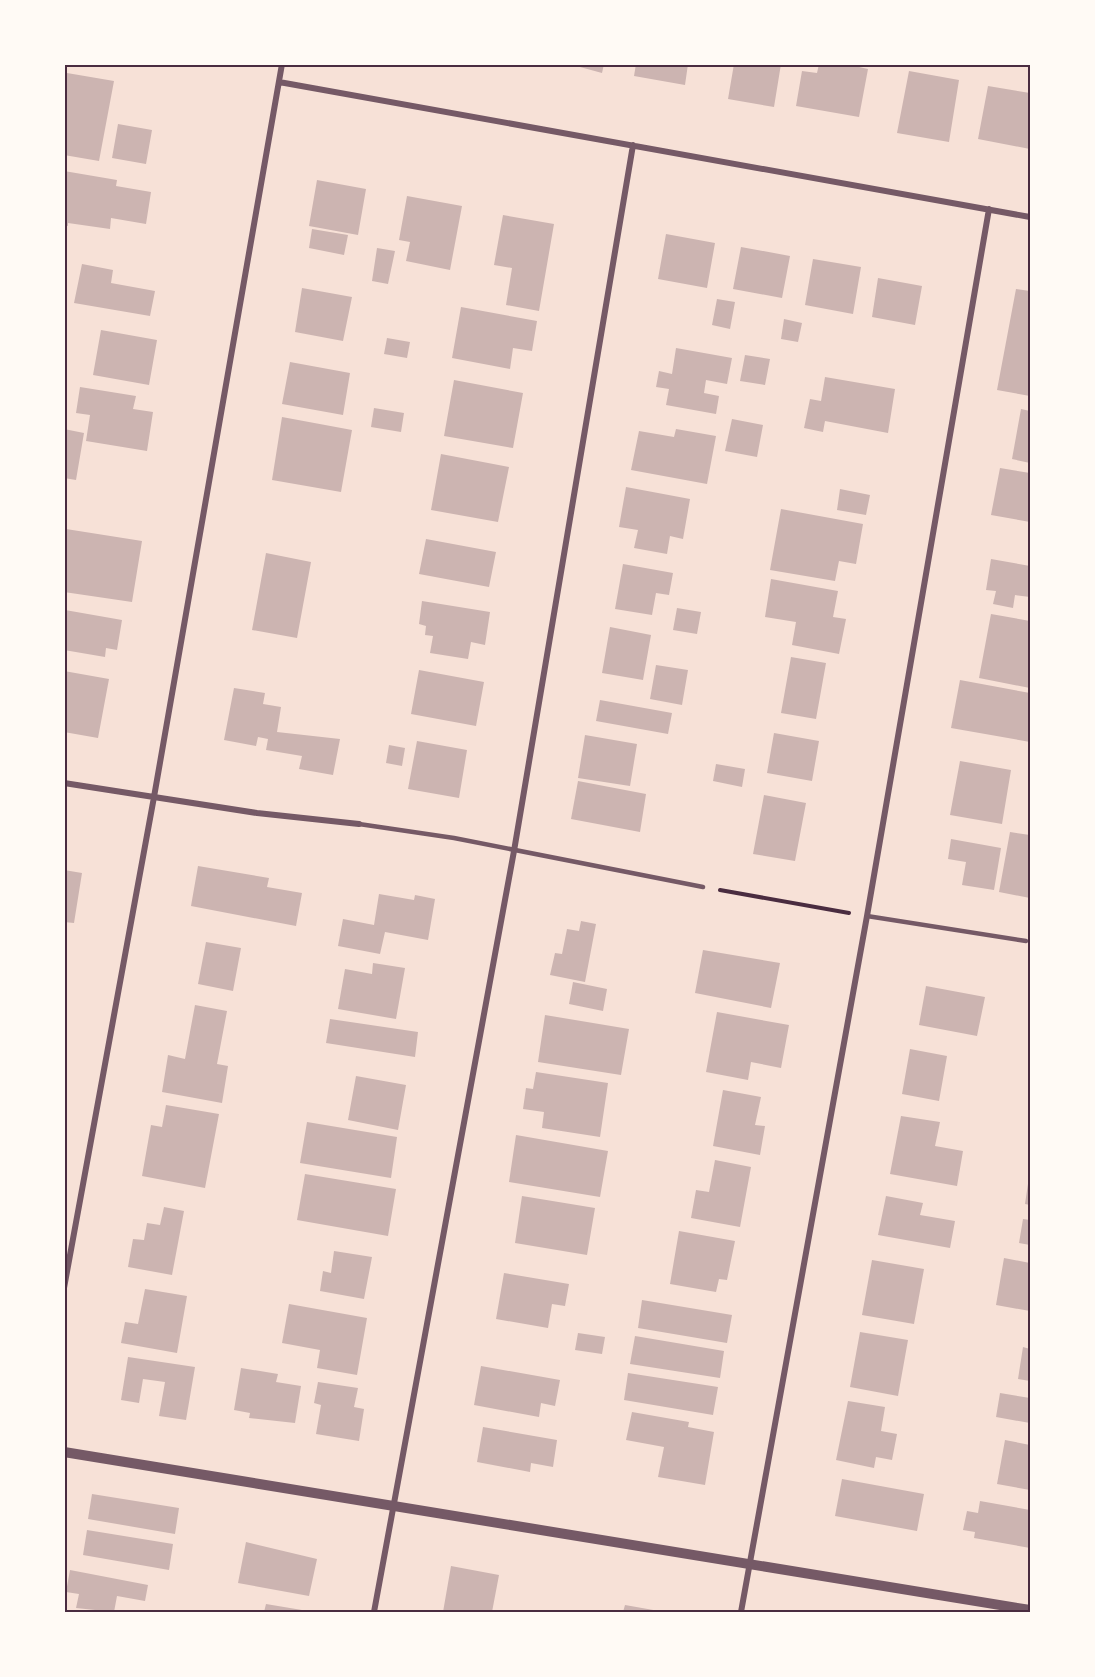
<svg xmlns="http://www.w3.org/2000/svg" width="1095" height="1677" viewBox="0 0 1095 1677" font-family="'Playfair Display',serif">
  <rect width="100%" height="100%" fill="#f7e1d7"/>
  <!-- building -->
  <path fill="#ccb4b1" d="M 569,64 L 604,64 L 602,73 Z
    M 636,64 L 688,64 L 685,85 L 634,76 Z
    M 734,64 L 781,64 L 774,107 L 728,99 Z
    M 819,64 L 846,64 L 868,69 L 859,117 L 796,106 L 802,71 L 817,73 Z
    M 909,71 L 959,80 L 949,142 L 897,133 Z
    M 67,73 L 114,81 L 99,161 L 64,155 Z
    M 988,86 L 1030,93 L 1030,149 L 978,139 Z
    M 118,124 L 152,130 L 146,164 L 112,158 Z
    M 64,171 L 117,180 L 116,186 L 151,192 L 146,224 L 111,218 L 110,229 L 68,223 L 68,226 L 64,225 Z
    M 317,180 L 366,189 L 358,235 L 309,226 Z
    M 407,196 L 462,206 L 450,270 L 406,261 L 410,242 L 399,240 Z
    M 503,215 L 554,224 L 539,311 L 506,305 L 512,268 L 494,265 Z
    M 312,229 L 348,235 L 344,255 L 309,248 Z
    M 666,234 L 715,243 L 707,288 L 658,279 Z
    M 741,247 L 790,256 L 782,298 L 733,289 Z
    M 377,248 L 395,251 L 388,284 L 372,281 Z
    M 813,259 L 861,267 L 853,314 L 805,305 Z
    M 82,264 L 113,270 L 111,283 L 155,291 L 150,316 L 74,303 Z
    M 878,278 L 922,286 L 915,325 L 872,317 Z
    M 302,288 L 352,297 L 343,341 L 295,332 Z
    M 1016,289 L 1030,291 L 1030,396 L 997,390 Z
    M 717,299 L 735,302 L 730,329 L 712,325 Z
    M 461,307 L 537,321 L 532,351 L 513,348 L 510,369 L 452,358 Z
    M 784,319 L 802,323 L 798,342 L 781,339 Z
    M 101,330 L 157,340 L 149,385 L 93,375 Z
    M 387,338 L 410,342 L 407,358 L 384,354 Z
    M 676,348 L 732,358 L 727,384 L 706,380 L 704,393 L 719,396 L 716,414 L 666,405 L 669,389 L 656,387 L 659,371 L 672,374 Z
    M 745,355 L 770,359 L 765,385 L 740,381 Z
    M 290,362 L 350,373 L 343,415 L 282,404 Z
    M 825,377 L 895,389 L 888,433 L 825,421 L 823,432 L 804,428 L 810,399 L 821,401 Z
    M 454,380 L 523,393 L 513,448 L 444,436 Z
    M 80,387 L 136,396 L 133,409 L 153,412 L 147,451 L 86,441 L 90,415 L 76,413 Z
    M 374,408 L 404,413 L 401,432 L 371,427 Z
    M 1021,409 L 1030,411 L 1030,463 L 1012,459 Z
    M 282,417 L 352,430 L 341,492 L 272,480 Z
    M 732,419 L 763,425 L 757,457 L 725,451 Z
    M 64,429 L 84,433 L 76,480 L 64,478 Z
    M 676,429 L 716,436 L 707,484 L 631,470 L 639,431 L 674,437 Z
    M 441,454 L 509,467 L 498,522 L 431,510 Z
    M 1000,468 L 1030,473 L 1030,522 L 991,515 Z
    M 626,487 L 690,499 L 683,539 L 670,536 L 667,554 L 634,548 L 638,530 L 619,527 Z
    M 840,489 L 870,495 L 866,515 L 837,510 Z
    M 781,509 L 863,524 L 856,564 L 839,561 L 835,581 L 770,570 Z
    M 66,529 L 142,541 L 132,602 L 64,592 Z
    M 426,539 L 496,552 L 489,587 L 419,574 Z
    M 266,553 L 311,562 L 297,638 L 252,630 Z
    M 991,559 L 1030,566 L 1030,597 L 1015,595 L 1013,608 L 993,604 L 996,591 L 986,590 Z
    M 623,564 L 673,573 L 669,595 L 656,593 L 652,615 L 615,609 Z
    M 771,579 L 838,591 L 833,617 L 846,619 L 839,654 L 792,645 L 796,622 L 765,617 Z
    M 422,601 L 490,612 L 485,645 L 471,642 L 468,659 L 430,653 L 433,636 L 425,635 L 426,626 L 419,624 Z
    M 677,608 L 701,612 L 697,634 L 673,630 Z
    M 65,610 L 122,620 L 117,650 L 106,648 L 105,657 L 64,650 Z
    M 991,614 L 1030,621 L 1030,688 L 979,678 Z
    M 610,627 L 651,635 L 643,680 L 602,673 Z
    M 791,657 L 826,663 L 816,719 L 781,713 Z
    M 656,665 L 688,670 L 682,705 L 650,699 Z
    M 419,670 L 484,682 L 476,726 L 411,714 Z
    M 64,671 L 109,679 L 98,738 L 64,732 Z
    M 960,680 L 1030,693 L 1030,742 L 951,728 Z
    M 234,688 L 265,693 L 263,704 L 281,707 L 277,732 L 340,739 L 333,775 L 299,769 L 302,756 L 266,750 L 268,739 L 258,737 L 256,746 L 224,740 Z
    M 600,700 L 672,713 L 668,734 L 596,721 Z
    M 774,733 L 819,741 L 812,781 L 767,773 Z
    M 585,735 L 637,744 L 630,786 L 578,778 Z
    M 417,741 L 467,750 L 459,798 L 408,789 Z
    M 389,745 L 405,748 L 402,766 L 386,763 Z
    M 960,761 L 1011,770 L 1002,824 L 950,815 Z
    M 716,764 L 745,769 L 742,787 L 713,781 Z
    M 578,781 L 646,794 L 640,832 L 571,819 Z
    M 764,795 L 806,803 L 795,861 L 753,854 Z
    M 1010,832 L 1030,835 L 1030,898 L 999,892 Z
    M 951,839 L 1001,848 L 994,890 L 962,885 L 966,862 L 948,859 Z
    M 198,866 L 269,878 L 267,887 L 302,893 L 296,926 L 191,906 Z
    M 64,870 L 82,873 L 74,923 L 64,922 Z
    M 379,894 L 414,900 L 415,895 L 435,899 L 428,940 L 385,932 L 380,954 L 338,946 L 343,919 L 374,925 Z
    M 581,921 L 596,924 L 585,982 L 550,975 L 555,953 L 562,954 L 567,929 L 579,931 Z
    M 206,942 L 241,948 L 233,991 L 198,984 Z
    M 703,950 L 780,963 L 771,1008 L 695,993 Z
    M 373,963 L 405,968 L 396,1019 L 338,1009 L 345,969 L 372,974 Z
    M 573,982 L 607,989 L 603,1011 L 569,1004 Z
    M 926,986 L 985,997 L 977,1036 L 919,1025 Z
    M 195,1005 L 227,1011 L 217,1064 L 228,1066 L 222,1103 L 162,1092 L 168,1055 L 185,1059 Z
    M 717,1012 L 789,1025 L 781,1068 L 751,1062 L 748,1080 L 706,1072 Z
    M 545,1015 L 629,1029 L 621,1075 L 538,1062 Z
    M 330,1019 L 418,1032 L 415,1057 L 326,1043 Z
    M 910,1049 L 947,1056 L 939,1101 L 902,1094 Z
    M 536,1072 L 608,1083 L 600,1137 L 542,1128 L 544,1112 L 523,1109 L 526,1088 L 533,1089 Z
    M 356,1076 L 406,1085 L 398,1130 L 348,1120 Z
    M 723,1090 L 761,1097 L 755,1125 L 765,1126 L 760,1155 L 713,1146 Z
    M 166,1105 L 219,1114 L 205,1188 L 142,1176 L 151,1125 L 162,1127 Z
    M 901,1116 L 940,1122 L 935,1146 L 963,1151 L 957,1186 L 890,1174 Z
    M 307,1122 L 397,1137 L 391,1178 L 300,1163 Z
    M 516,1135 L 608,1151 L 600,1197 L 509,1182 Z
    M 715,1160 L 751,1167 L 740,1227 L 691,1218 L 696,1190 L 709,1192 Z
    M 305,1174 L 396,1189 L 388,1236 L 297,1220 Z
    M 1029,1177 L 1030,1177 L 1030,1205 L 1025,1204 Z
    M 522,1196 L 595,1208 L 587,1255 L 515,1243 Z
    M 886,1196 L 923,1203 L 920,1215 L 955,1221 L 950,1248 L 878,1235 Z
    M 164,1207 L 184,1211 L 172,1275 L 128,1267 L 133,1239 L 144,1240 L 147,1223 L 160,1225 Z
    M 1023,1219 L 1030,1220 L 1030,1245 L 1019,1243 Z
    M 679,1231 L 735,1241 L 727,1280 L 719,1279 L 716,1292 L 670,1284 Z
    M 334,1251 L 372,1257 L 364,1299 L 320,1291 L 323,1271 L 331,1273 Z
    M 1004,1258 L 1030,1263 L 1030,1311 L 996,1305 Z
    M 872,1260 L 924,1269 L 914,1324 L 862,1315 Z
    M 504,1273 L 569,1284 L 565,1306 L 552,1304 L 548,1328 L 496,1319 Z
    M 145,1289 L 187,1296 L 177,1353 L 121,1343 L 125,1322 L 138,1324 Z
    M 642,1300 L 732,1315 L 727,1343 L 638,1328 Z
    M 289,1304 L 367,1318 L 357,1375 L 317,1368 L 320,1350 L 282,1343 Z
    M 860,1332 L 908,1340 L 898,1396 L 850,1387 Z
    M 578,1333 L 605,1337 L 602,1354 L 575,1350 Z
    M 635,1336 L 724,1351 L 720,1378 L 630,1364 Z
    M 1023,1347 L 1030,1349 L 1030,1381 L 1018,1379 Z
    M 128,1357 L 195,1367 L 186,1420 L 159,1416 L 165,1382 L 143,1379 L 139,1403 L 121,1400 Z
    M 481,1366 L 560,1380 L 555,1406 L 541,1403 L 539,1417 L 474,1405 Z
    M 241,1368 L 278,1374 L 276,1382 L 301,1386 L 295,1423 L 249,1418 L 250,1413 L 234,1410 Z
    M 628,1373 L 718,1387 L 713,1415 L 624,1400 Z
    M 318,1382 L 358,1388 L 354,1407 L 364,1409 L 359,1441 L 316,1434 L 321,1405 L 314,1403 Z
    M 1000,1393 L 1030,1398 L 1030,1423 L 996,1417 Z
    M 848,1401 L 885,1407 L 881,1431 L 897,1434 L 892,1460 L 876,1457 L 874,1468 L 836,1460 Z
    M 632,1412 L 689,1422 L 688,1427 L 714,1432 L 705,1485 L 658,1477 L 664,1447 L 626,1440 Z
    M 483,1427 L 557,1440 L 553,1467 L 531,1463 L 530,1472 L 477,1462 Z
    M 1005,1440 L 1030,1445 L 1030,1490 L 997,1484 Z
    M 842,1479 L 924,1494 L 917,1531 L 835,1516 Z
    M 92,1494 L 179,1508 L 175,1534 L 88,1519 Z
    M 980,1501 L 1030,1510 L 1030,1548 L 974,1538 L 975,1532 L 963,1530 L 967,1511 L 978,1513 Z
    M 87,1530 L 173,1544 L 169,1570 L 83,1555 Z
    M 246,1542 L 317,1559 L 309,1596 L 238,1583 Z
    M 451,1566 L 499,1575 L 492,1612 L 443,1612 Z
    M 70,1570 L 148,1585 L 145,1601 L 117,1596 L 114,1612 L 76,1608 L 79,1594 L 66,1592 Z
    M 266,1604 L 308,1611 L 308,1612 L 264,1612 Z
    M 625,1605 L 659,1611 L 659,1612 L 623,1612 Z"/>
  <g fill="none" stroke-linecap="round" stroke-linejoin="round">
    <!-- path -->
    <path stroke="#4a2c40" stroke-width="4" d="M 720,890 L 849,913"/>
    <!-- service -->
    <path stroke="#755966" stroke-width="4.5" d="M 359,824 L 454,838 L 703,887
      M 867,916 L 1026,941"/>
    <!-- minor -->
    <path stroke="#755966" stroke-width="6" d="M 279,82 L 1030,217
      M 64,783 L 257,813 L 359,824
      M 64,1288 L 154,797 L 282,64
      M 374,1612 L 514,851 L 633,145
      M 741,1612 L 867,916 L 989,209"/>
    <!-- tertiary -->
    <path stroke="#755966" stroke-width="10" d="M 64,1452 L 1030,1610"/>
  </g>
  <!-- border -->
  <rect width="1095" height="1677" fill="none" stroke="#fffaf5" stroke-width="132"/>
  <rect x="66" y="66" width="963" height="1545" fill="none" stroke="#4a2c40" stroke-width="2"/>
</svg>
